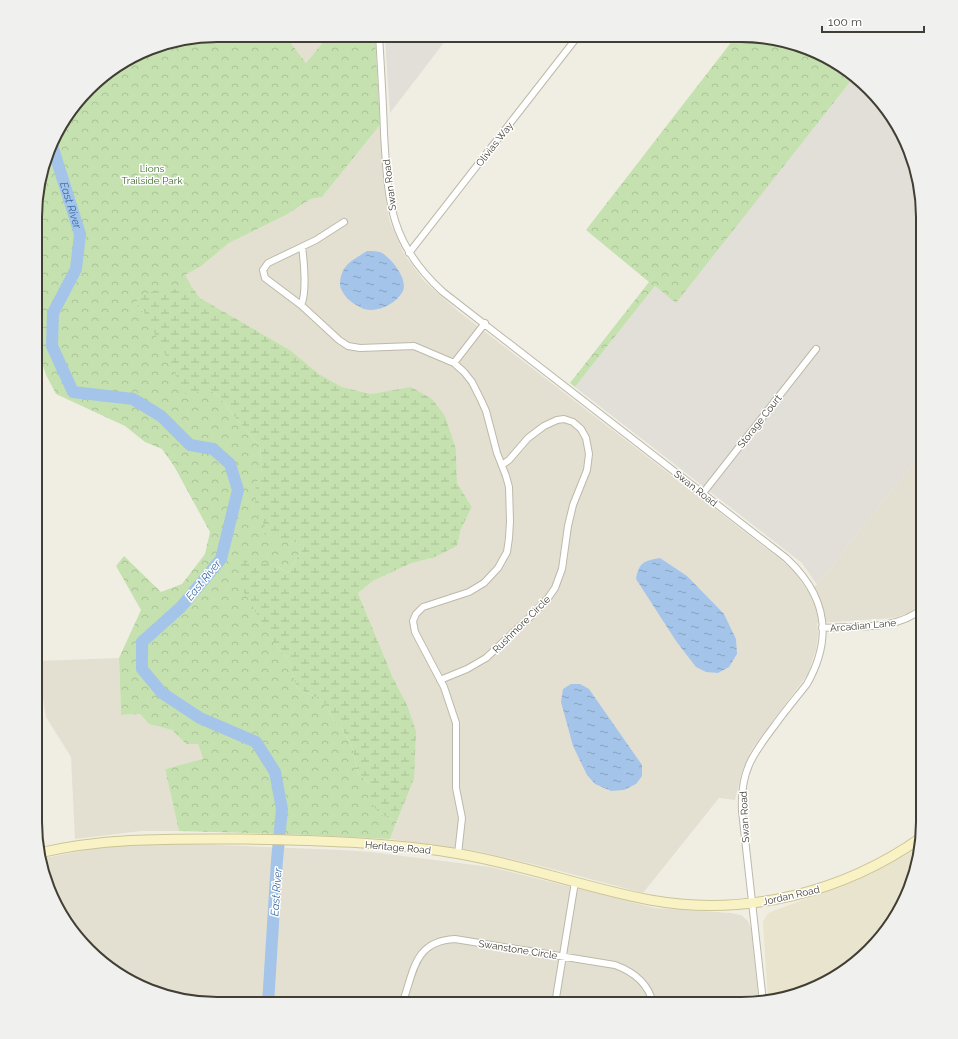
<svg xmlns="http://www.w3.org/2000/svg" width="958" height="1039" viewBox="0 0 958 1039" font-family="Raleway,sans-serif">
  <defs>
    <pattern id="forest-crowns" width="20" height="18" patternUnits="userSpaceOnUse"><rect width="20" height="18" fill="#c5e1af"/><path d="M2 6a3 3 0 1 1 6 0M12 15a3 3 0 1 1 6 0" fill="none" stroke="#aac297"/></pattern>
    <pattern id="wetland-marsh" width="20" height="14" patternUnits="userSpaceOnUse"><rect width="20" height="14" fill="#c5e1af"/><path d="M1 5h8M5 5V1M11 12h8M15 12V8" fill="none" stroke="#aac297"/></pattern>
    <pattern id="water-ripples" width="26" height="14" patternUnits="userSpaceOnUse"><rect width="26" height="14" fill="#a4c5e9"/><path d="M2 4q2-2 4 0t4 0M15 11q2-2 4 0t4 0" fill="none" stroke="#87a1be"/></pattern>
  </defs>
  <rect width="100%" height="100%" fill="#f0eee3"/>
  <!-- residential -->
  <path fill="#e3e0d2" d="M 285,35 L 329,35 L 306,63 Z
    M 380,125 L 383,179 L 387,208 L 390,222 L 404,254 L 424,281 L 458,311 L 780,559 L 794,571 L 807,590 L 817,585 L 923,451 L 923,602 L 909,613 L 893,618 L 817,623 L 818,633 L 816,650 L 808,674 L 752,749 L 742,771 L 735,800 L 719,798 L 643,893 L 541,866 L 477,851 L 390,839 L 414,779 L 407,705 L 393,678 L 358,593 L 373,581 L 409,564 L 435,557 L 457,546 L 461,529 L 472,507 L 457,483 L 456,449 L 411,388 L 371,394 L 342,387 L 319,374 L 290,350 L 200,298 L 184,275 L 200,267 L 229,243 L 286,215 L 311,199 L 322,197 Z
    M 119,658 L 121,715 L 140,714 L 149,724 L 172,730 L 186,744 L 198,744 L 203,760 L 165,769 L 179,831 L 141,831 L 75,839 L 71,757 L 46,717 L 37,661 Z
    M 171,843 L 342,850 L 371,852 L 491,867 L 655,908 L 731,913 L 741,915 L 748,921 L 751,929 L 759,1003 L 753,1004 L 205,1004 L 126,980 L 66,923 L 45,880 L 40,859 L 101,847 Z"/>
  <!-- industrial -->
  <path fill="#e2dfd8" d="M 385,35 L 449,36 L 390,113 L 386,55 Z
    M 814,53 L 832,59 L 892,116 L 913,159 L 923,205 L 923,451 L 817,585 L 802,563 L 575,387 L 655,286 L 676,302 L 850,82 Z"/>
  <!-- education -->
  <path fill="#e8e4ce" d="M 919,846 L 899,913 L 842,973 L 799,994 L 768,1001 L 763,922 L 768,913 L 861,878 L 907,854 Z"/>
  <!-- forest -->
  <path fill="url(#forest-crowns)" d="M 217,35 L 285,35 L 306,63 L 329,35 L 375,35 L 380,125 L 322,197 L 311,199 L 286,215 L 229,243 L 200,267 L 185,275 L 192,287 L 182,292 L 136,303 L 210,390 L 219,396 L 234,416 L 260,447 L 262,475 L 283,541 L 292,541 L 304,546 L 288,573 L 275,565 L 274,643 L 289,661 L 297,688 L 323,701 L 335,723 L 342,729 L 352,747 L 358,773 L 370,785 L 380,814 L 397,821 L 390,839 L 309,835 L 179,831 L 165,769 L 203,759 L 198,744 L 186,744 L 172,730 L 149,724 L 140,714 L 121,715 L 119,658 L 141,610 L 116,566 L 124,556 L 161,592 L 182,584 L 205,554 L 210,532 L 174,466 L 162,449 L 145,442 L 125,426 L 56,394 L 46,375 L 38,350 L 38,182 L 59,126 L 97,80 L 158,45 Z
    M 736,36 L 765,37 L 814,53 L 850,82 L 676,303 L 655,286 L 575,387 L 570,383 L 649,282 L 586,230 Z"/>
  <!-- wetland -->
  <path fill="url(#wetland-marsh)" d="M 167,286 L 182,292 L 192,287 L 200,298 L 290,350 L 319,374 L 342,387 L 371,394 L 411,387 L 432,399 L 445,416 L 456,449 L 457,483 L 472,507 L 461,529 L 457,546 L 435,557 L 409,564 L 373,581 L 358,593 L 393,678 L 407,705 L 416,731 L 414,779 L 397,821 L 380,814 L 368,799 L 370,785 L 358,773 L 352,747 L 342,729 L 335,723 L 323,701 L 297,688 L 289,661 L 274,643 L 235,577 L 241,561 L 275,565 L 288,573 L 304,546 L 292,541 L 283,541 L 261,533 L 265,526 L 255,511 L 256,482 L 262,475 L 260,447 L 234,416 L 219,396 L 210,390 L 185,394 L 144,312 L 136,304 L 138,297 Z"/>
  <!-- water -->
  <path fill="url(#water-ripples)" d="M 367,251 C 371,251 378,251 382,253 C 392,259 408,279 403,291 C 396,304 378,313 364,309 C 361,308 357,305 353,303 C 348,300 340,291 340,284 C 341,264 352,261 367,251 Z
    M 660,558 L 687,576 L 724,614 L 736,639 L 737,654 L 729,667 L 718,673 L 706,672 L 696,667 L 676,641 L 636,579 C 639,562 644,561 660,558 Z
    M 571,684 L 580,684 L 589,689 L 642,765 L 642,776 L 636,784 L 624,790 L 611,791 L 595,784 L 587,775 L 573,746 L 561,702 L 563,689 Z"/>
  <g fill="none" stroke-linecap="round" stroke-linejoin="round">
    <!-- river -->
    <path stroke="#a4c5e9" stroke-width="12" id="s1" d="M 52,145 L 80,234 L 76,269 L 53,313 L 52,346 L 73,392 L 133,399 L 161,416 L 190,445 L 213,449 L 230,464 L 238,490 L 221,559 L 181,607 L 142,642 L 142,669 L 162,693 L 200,718 L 256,742 L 275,772 L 282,809 L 277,860 L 268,1004"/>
    <!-- street casing -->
    <g stroke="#bdb9aa" stroke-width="8">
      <path id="street" d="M 379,35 C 381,68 383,100 384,133 C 388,201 389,243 443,292 L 786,558 C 826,595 834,636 807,684 C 796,698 785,711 775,725 C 752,755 740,772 742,811 L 763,1002
        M 344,222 L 316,240 L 268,263 L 263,270 L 265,278 L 301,305 L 339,340 L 348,346 L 360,348 L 414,346 L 454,363 L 464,372 L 472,382 L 481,400 L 486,411 L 497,453 L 506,476 L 509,487 L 510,521 L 509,538 L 507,552 L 498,568 L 484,583 L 469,592 L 423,607 L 416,614 L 413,621 L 415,632 L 444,687 L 456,723 L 456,788 L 462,818 L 458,854
        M 409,253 L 578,36
        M 301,305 C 307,293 304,261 302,247
        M 454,363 L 485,323
        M 703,493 L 816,349
        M 822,628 C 855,626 897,631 923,608
        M 440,680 L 467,669 L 486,658 L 531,616 L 548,598 L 555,588 L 562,569 L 568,526 L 573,505 L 587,470 L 589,454 L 586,438 L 581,429 L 573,422 L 564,419 L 557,420 L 544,426 L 528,438 L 509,460 L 502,465
        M 402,1004 C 414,973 413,941 455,939 L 615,965 C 634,972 649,984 653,1004
        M 555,1004 L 575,882"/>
    </g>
    <!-- secondary casing -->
    <g stroke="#ccc496" stroke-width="11">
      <path id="secondary" d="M 39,853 C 108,837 172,839 243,839 C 315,840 389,842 460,854 C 524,865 586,888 650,900 C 745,917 843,893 922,837"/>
    </g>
    <!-- street -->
    <use href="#street" stroke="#fff" stroke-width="6"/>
    <!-- secondary -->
    <use href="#secondary" stroke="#f9f2c4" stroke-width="9"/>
  </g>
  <g text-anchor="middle" stroke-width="3" stroke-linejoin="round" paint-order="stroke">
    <!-- street labels -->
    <g font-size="10" fill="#413e34" stroke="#fff">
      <text transform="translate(494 144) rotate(-52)" y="4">Olivias Way</text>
      <text transform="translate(389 185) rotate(-97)" y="4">Swan Road</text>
      <text transform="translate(759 421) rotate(-52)" y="4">Storage Court</text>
      <text transform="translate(696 488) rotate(38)" y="4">Swan Road</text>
      <text transform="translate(521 624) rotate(-45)" y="4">Rushmore Circle</text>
      <text transform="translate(863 625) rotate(-5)" y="4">Arcadian Lane</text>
      <text transform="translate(744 817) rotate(-93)" y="4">Swan Road</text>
      <text transform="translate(398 847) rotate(5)" y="4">Heritage Road</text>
      <text transform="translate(791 895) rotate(-13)" y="4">Jordan Road</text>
      <text transform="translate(518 949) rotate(9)" y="4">Swanstone Circle</text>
    </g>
    <!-- park labels -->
    <g font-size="10" fill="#3e6d2d" stroke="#fff">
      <text x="152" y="172">Lions<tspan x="152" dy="12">Trailside Park</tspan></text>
    </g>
    <!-- water labels -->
    <g font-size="11" font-style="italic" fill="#376aa3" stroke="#fff">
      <text dy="4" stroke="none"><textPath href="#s1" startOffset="63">East River</textPath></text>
      <text transform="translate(203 580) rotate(-51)" y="4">East River</text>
      <text transform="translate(276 892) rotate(-86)" y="4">East River</text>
    </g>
  </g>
  <!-- crop -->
  <path d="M0 0H958V1039H0ZM217 42H741A175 175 0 0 1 916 217V822A175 175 0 0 1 741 997H217A175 175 0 0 1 42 822V217A175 175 0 0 1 217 42Z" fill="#f0f0ef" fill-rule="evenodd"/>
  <path fill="none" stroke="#413e34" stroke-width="2" d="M217 42H741A175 175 0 0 1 916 217V822A175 175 0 0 1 741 997H217A175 175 0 0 1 42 822V217A175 175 0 0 1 217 42Z"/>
  <!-- scale -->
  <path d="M822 26v6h102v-6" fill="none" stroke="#413e34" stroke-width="2"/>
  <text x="828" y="26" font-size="12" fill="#413e34" stroke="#ffffff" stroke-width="3" paint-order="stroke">100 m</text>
</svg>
